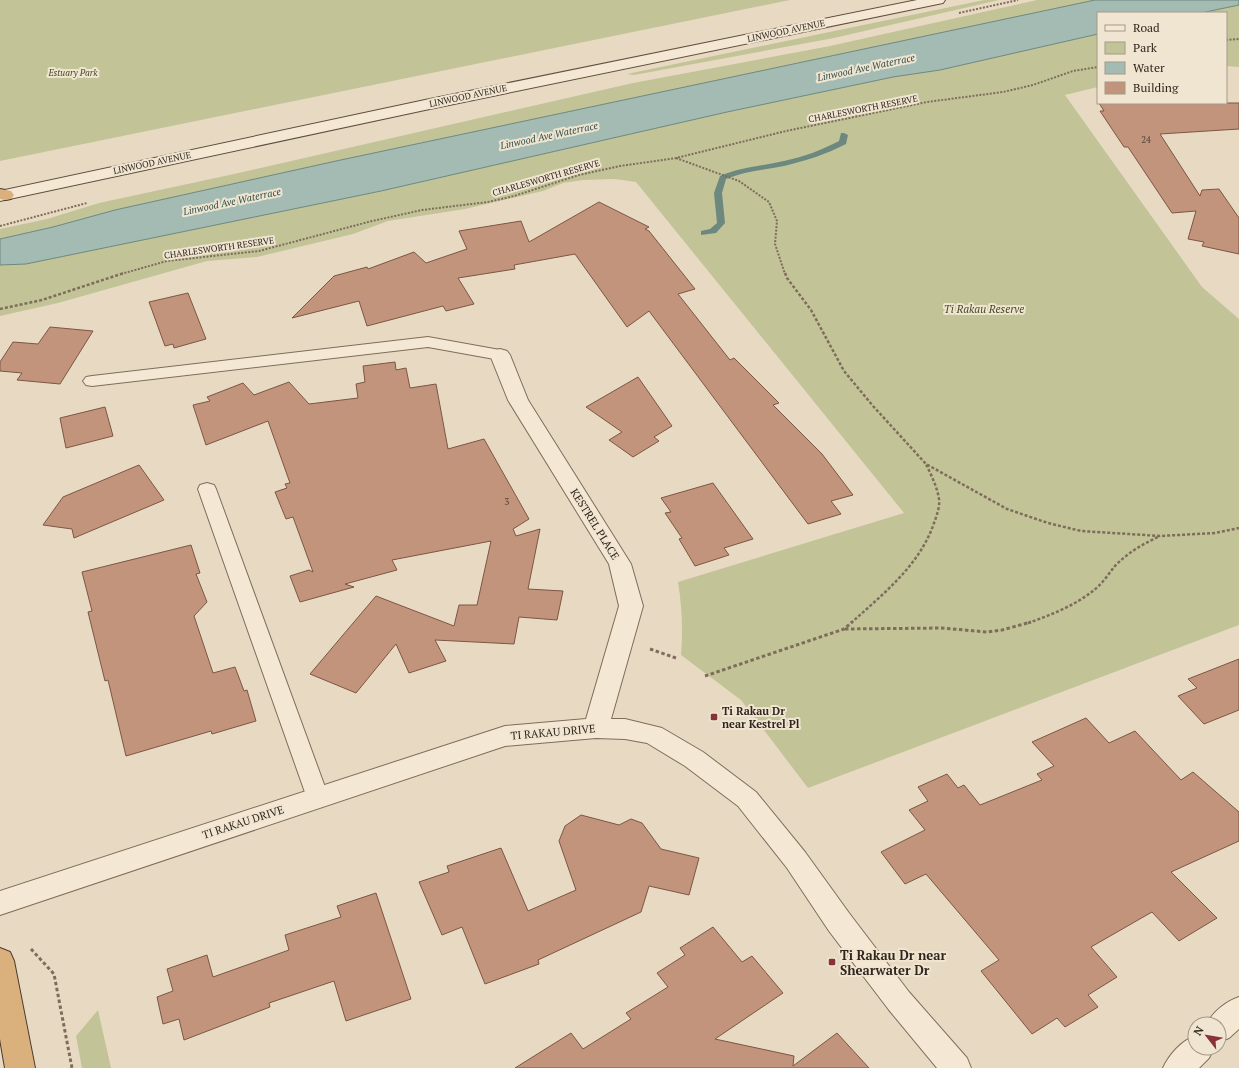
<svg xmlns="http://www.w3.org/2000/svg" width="1239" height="1068" viewBox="0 0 1239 1068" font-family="'PT Serif',serif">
  <rect width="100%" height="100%" fill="#e8dac2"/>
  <!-- green -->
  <path fill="#c2c498" d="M 0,0 L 790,0 L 0,161 Z
    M 984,0 L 999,0 L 834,38 L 634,75 L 627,74 Z
    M 1037,0 L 1095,0 L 336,161 L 115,210 L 53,227 L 0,239 L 0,229 L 47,219 L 99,203 L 234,174 L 633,83 L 830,46 Z
    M 1239,5 L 1239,67 L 1226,66 L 1226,13 L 1201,13 Z
    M 1098,34 L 1098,87 L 1065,95 L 1202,287 L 1239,319 L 1239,625 L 808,788 L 741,700 L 681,655 C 683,630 682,607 678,582 L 904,513 L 636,182 L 615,179 L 583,180 L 563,183 L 543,191 L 465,209 L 388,221 L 353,234 L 257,257 L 207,261 L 58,303 L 0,316 L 0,265 L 26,264 L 381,191 L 727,112 L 893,77 L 940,70 Z
    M 98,1010 L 111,1068 L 82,1068 L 76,1036 Z"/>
  <!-- water -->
  <path fill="#a4bbb3" stroke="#6c887f" d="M 1095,0 L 1239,0 L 1239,5 L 1201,13 L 1098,13 L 1098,34 L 940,70 L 893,77 L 727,112 L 381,191 L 26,264 L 0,265 L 0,239 L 53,227 L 115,210 L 336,161 Z"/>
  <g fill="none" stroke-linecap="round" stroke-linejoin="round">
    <!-- stream -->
    <path fill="#6c887f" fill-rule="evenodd" d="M 841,133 L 844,133 L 848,135 L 846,144 C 827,154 805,161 784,166 C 764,170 745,171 726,179 L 722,193 L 725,223 L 716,233 L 701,235 L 701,231 L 710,229 L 717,223 L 714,193 L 720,176 C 741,167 762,166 784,161 C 803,157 822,150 839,141 Z"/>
  </g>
  <!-- building -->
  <path fill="#c2947c" stroke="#7c5644" d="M 1099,103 L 1239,103 L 1239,129 L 1160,134 L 1200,196 L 1202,190 L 1219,189 L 1239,218 L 1239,254 L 1202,246 L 1204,242 L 1188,239 L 1196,211 L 1172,213 L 1128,147 L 1124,147 L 1100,111 L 1104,111 Z
    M 599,202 L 649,227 L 645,229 L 649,231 L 695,289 L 678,294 L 730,360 L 734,358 L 779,403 L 773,405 L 822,454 L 853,495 L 831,501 L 841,514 L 808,524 L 649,311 L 627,327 L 575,254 L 514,265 L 515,269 L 458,278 L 474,304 L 446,311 L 443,306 L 367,326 L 359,301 L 292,318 L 334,276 L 367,267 L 368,269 L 414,252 L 426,263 L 467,249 L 459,231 L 521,221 L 529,242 Z
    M 188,293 L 206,339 L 174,348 L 173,344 L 165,346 L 149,302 Z
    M 50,327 L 93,331 L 60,384 L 17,380 L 22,373 L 0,371 L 0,362 L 13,342 L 38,344 Z
    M 395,362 L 396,370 L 406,368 L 410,388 L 436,384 L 448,449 L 484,439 L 529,519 L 513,529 L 516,536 L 540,529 L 528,589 L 563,591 L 557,620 L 519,617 L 514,644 L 435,640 L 446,661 L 409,673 L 396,644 L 356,693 L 310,674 L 376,596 L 454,626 L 459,605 L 477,605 L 491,541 L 392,560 L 397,570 L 345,584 L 354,587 L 300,602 L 290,576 L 309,570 L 313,572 L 293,517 L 286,519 L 275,492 L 287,488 L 285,484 L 290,483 L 268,421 L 206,445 L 193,405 L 210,401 L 207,397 L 243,383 L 254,395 L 289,382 L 309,404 L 358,398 L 356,384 L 365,382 L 363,366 Z
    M 638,377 L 672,426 L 654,437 L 659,441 L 633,457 L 609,440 L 622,432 L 586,407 Z
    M 105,407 L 113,436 L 66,448 L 60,418 Z
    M 139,465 L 164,500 L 74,538 L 72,529 L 43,525 L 63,497 Z
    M 713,483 L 753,539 L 724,548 L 729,555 L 695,566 L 679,539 L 682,538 L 665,513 L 671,512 L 661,498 Z
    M 191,545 L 200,573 L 196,574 L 207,602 L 194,616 L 213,673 L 235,667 L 244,691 L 247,690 L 256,721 L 212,734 L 211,731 L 126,756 L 108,680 L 105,681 L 88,612 L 92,611 L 82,572 Z
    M 1239,659 L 1239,710 L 1204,724 L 1178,696 L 1197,688 L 1188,679 Z
    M 1086,718 L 1109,743 L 1135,731 L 1181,780 L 1193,772 L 1239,812 L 1239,841 L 1171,872 L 1217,918 L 1179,941 L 1152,912 L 1091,947 L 1117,977 L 1088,995 L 1098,1007 L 1065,1027 L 1057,1018 L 1032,1034 L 981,971 L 999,960 L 926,874 L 905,884 L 881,852 L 925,830 L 909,810 L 928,801 L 918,787 L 947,774 L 958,788 L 964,785 L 980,805 L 1042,780 L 1037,774 L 1054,766 L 1032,742 Z
    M 581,815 L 619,825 L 631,819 L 642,823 L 661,849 L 699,858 L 689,895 L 649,886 L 641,912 L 538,960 L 539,964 L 485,984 L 462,927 L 442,935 L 419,882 L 449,872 L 447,866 L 501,848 L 528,911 L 576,890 L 559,841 L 565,826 Z
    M 376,893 L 411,999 L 346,1021 L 334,981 L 269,1003 L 270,1007 L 184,1040 L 179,1019 L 163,1024 L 157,997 L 173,991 L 167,969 L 207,955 L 213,977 L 289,950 L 285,935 L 341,917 L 337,906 Z
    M 713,927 L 742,962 L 752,956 L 783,993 L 715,1039 L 794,1056 L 793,1066 L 837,1033 L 869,1068 L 515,1068 L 571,1033 L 583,1049 L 631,1019 L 626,1013 L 668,987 L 657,973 L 685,955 L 680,948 Z"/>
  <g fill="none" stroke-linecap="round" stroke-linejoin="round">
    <!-- service casing -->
    <g stroke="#7f6c5b" stroke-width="2">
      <path id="service" d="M 428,337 L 500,350 L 506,351 L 508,355 L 506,359 L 500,360 L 428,347 L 92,386 L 86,385 L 83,381 L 86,377 L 92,376 Z
        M 207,483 L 214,485 L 216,489 L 329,798 L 326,804 L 318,807 L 310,804 L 307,798 L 198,489 L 200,485 Z"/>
    </g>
    <!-- minor casing -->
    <g stroke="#7f6c5b" stroke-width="2">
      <path id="minor" d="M 500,349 L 507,351 L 510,355 L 528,400 L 631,564 L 643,606 L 611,719 L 625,719 L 662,728 L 703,752 L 756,792 L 805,852 L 849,913 L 909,992 L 967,1058 L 971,1068 L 937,1068 L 889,1010 L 829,931 L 787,868 L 738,806 L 685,766 L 647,743 L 625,739 L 596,738 L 505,746 L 0,915 L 0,891 L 505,726 L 586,719 L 619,606 L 609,564 L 508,400 L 490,355 L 493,351 Z
        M 1239,997 L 1239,1029 L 1229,1038 L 1219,1042 L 1219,1024 L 1207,1024 C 1212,1012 1227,1001 1239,997 Z
        M 1195,1036 L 1195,1048 L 1214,1048 L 1209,1058 L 1199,1068 L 1163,1068 C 1169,1055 1181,1041 1195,1036 Z"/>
    </g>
    <!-- secondary casing -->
    <g stroke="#614e3f" stroke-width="2">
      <path id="secondary" d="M 917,0 L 945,0 L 943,3 L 938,4 L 425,110 L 0,201 L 0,191 L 425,100 Z"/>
    </g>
    <!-- trunk casing -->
    <g stroke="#4e3b2f" stroke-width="2">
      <path id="trunk" d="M 0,189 L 11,191 L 14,195 L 11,199 L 5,200 L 0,199 Z
        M 0,948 L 10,952 L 14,961 L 35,1068 L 5,1068 L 0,1039 Z"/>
    </g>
    <!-- path-far2 -->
    <path stroke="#7f6c5b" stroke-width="2" stroke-dasharray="2 1.5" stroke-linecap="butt" d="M 959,13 L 1018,0
      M 1226,40 L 1239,39
      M 676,158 L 739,181 L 769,202 L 777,221 L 775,244 L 785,274
      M 0,226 L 87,203
      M 121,274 L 167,261 L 259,251 L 372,221 L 422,210 L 488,202 L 514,196 L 579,175 L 620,166 L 676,158 L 786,131 L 927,102 L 1003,92 L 1033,85 L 1073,71 L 1098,67"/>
    <!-- path-far1 -->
    <path stroke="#7f6c5b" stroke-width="2.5" stroke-dasharray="3 2" stroke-linecap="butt" d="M 785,273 L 787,278 L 811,310 L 844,371 L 873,406 L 926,464 L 1007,509 L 1048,523 L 1081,531 L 1160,536 L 1215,533 L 1239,528
      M 0,309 L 42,300 L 124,273
      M 851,623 C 883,594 920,565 934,523 C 937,515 940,506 939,499 C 937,486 931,475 926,464
      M 1028,623 C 1051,615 1076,605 1094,590 C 1102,584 1108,575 1114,567 C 1127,553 1143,544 1160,536"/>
    <!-- path -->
    <path stroke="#7f6c5b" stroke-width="3" stroke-dasharray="3.5 2.5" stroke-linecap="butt" d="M 845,629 L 941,628 L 987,632 L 1002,630 L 1031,622
      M 650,649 L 676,658
      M 705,676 L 844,629 L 852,622
      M 31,949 L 54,974 L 72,1068"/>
    <!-- service -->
    <use href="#service" fill="#f4e8d4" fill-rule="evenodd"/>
    <!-- minor -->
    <use href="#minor" fill="#f4e8d4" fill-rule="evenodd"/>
    <!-- secondary -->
    <use href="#secondary" fill="#f4e8d4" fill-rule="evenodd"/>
    <!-- trunk -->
    <use href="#trunk" fill="#dab07d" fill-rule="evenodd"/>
  </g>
  <!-- markers -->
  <g fill="#873339" stroke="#f0e5d1" stroke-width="1.5">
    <rect x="710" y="713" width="8" height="8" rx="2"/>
    <rect x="828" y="958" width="8" height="8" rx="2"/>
  </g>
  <g text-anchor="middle" stroke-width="4" stroke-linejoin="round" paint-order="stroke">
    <!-- far-street labels -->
    <g font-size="9" fill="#31261e" stroke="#f0e5d1">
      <text transform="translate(786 31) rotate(-12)" y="3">LINWOOD AVENUE</text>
      <text transform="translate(468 96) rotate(-12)" y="3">LINWOOD AVENUE</text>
      <text transform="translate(863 109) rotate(-11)" y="3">CHARLESWORTH RESERVE</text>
      <text transform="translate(152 163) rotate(-12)" y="3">LINWOOD AVENUE</text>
      <text transform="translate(546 178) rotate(-16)" y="3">CHARLESWORTH RESERVE</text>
      <text transform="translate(219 248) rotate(-8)" y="3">CHARLESWORTH RESERVE</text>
    </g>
    <!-- far-park labels -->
    <g font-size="9" font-style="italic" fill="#444b27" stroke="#f0e5d1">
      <text x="73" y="76">Estuary Park</text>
    </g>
    <!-- number labels -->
    <g font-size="9" fill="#554236">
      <text x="1146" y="143">24</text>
      <text x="507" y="505">3</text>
    </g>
    <!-- far-water labels -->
    <g font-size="10" font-style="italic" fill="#2f4f4b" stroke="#f0e5d1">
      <text transform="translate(866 67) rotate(-12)" y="4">Linwood Ave Waterrace</text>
      <text transform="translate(549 135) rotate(-12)" y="4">Linwood Ave Waterrace</text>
      <text transform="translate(232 201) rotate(-12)" y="4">Linwood Ave Waterrace</text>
    </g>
    <!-- park labels -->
    <g font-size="11" font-style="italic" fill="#444b27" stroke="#f0e5d1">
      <text x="984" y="313">Ti Rakau Reserve</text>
    </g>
    <!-- street labels -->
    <g font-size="11" fill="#31261e" stroke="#f0e5d1">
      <text transform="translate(595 524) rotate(58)" y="4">KESTREL PLACE</text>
      <text transform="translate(553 732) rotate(-5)" y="4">TI RAKAU DRIVE</text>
      <text transform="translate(243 822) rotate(-18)" y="4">TI RAKAU DRIVE</text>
    </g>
    <!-- poi labels -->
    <g font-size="11" font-weight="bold" fill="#31261e" stroke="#f0e5d1" text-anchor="start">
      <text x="722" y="715">Ti Rakau Dr<tspan x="722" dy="13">near Kestrel Pl</tspan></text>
    </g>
    <!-- near-poi labels -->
    <g font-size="13" font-weight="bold" fill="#31261e" stroke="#f0e5d1" text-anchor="start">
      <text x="840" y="960">Ti Rakau Dr near<tspan x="840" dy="15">Shearwater Dr</tspan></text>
    </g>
  </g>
  <!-- legend -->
  <rect x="1097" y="12" width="130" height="92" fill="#f0e5d1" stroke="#a49989"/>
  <rect x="1105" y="25" width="20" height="6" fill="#f4e8d4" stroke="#a49989"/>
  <text x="1133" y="32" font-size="12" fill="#31261e">Road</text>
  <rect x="1105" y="42" width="20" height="12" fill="#c2c498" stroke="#a49989"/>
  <text x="1133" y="52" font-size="12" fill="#31261e">Park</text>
  <rect x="1105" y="62" width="20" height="12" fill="#a4bbb3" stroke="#a49989"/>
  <text x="1133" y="72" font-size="12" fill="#31261e">Water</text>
  <rect x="1105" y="82" width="20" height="12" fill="#c2947c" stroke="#a49989"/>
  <text x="1133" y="92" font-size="12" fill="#31261e">Building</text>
  <!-- north arrow -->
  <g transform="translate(1207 1036) rotate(301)"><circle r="19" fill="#f0e5d1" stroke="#a49989"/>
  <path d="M0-3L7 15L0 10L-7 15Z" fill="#873339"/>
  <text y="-6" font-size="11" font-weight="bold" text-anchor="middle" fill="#31261e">N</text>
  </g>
</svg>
